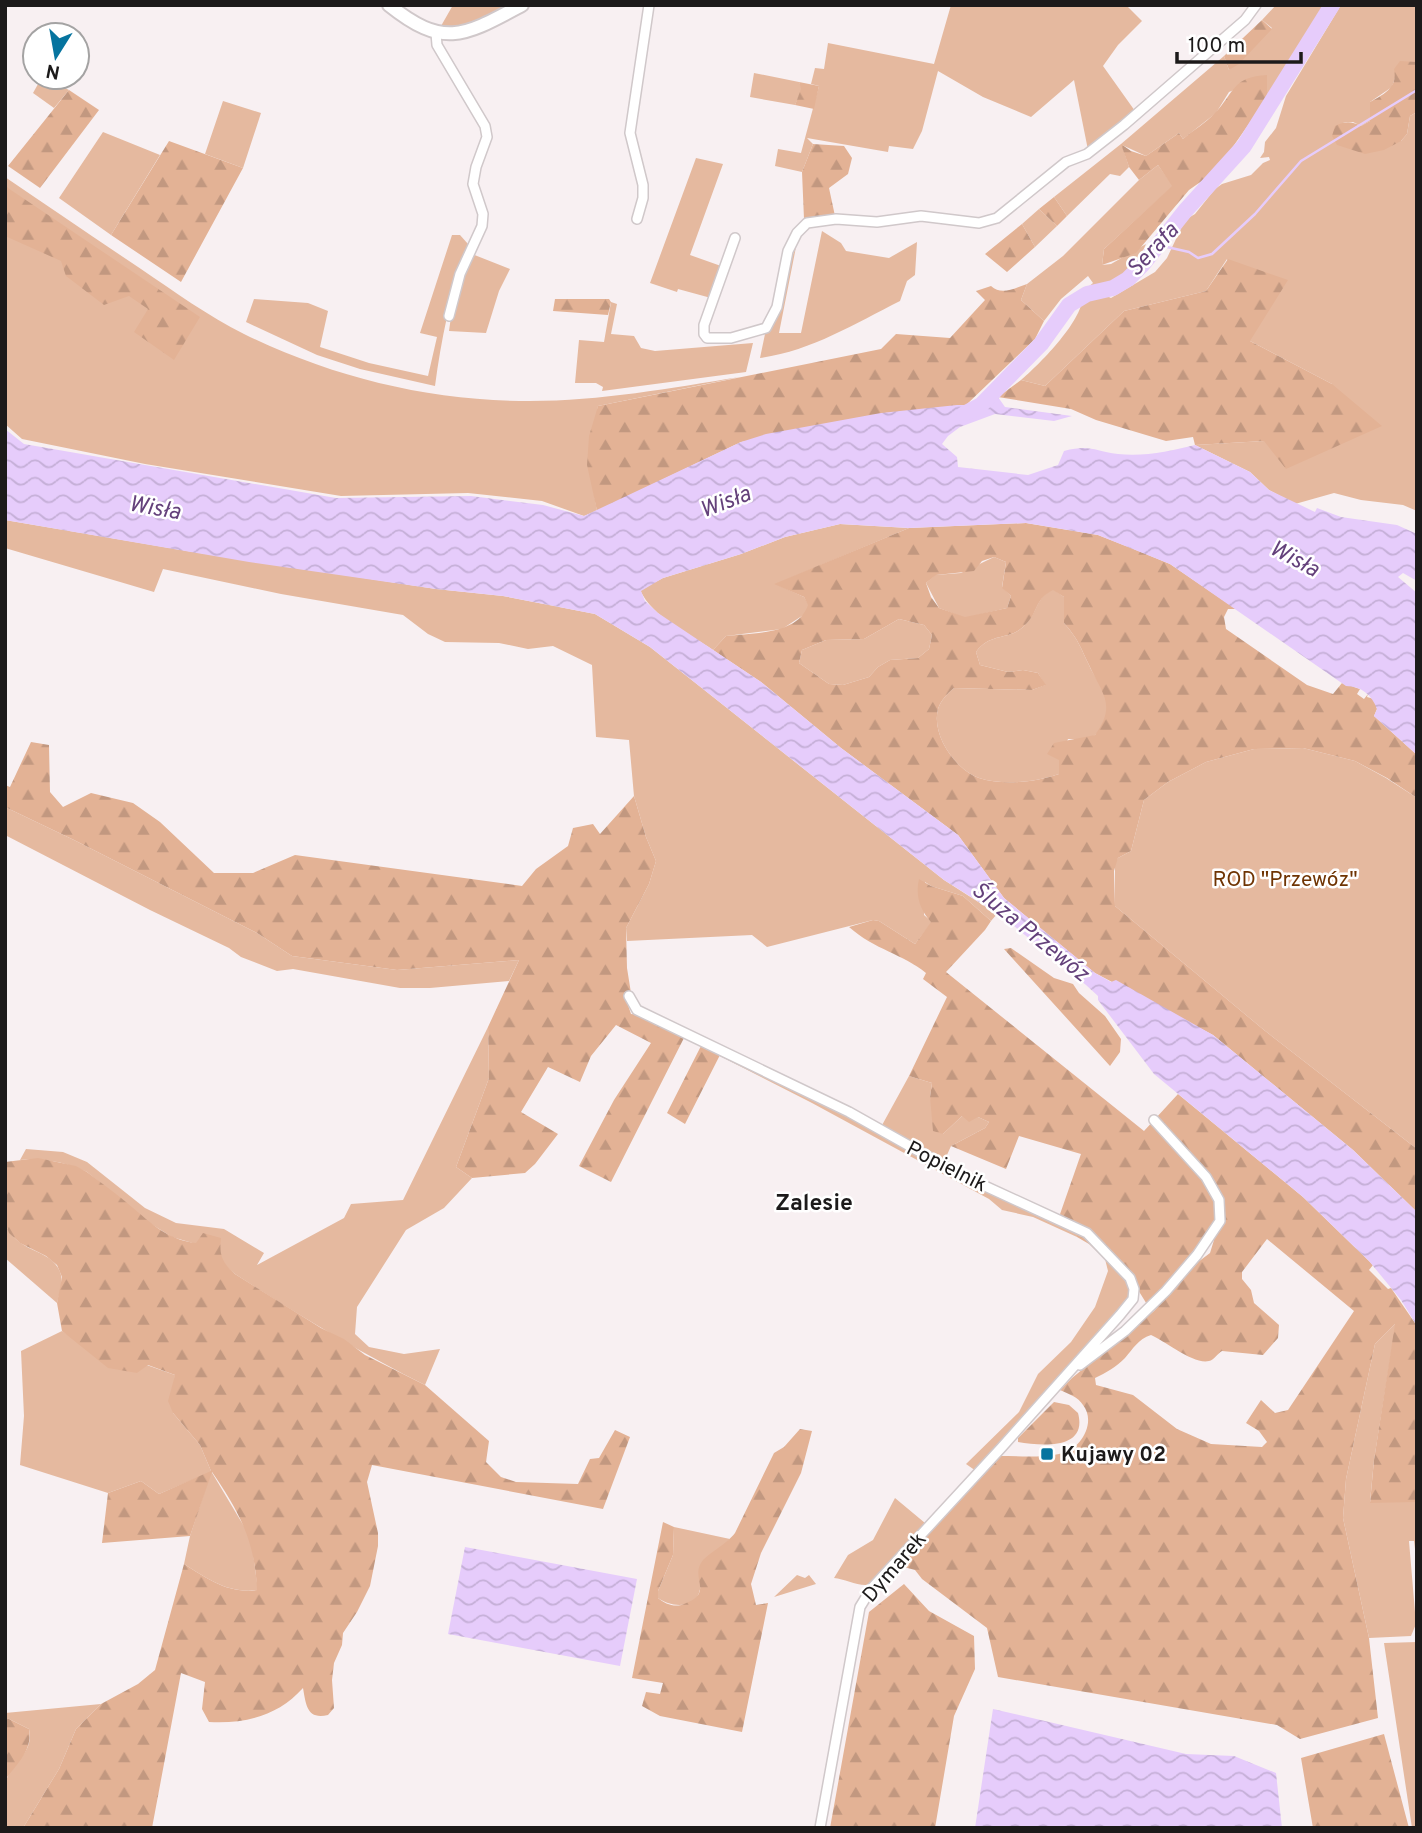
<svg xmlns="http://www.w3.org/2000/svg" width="1422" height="1833" viewBox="0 0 1422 1833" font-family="Overpass,sans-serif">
  <defs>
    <pattern id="forest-firs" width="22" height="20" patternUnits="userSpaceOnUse" patternTransform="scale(1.75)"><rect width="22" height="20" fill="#e3b295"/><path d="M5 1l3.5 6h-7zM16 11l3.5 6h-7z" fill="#c29880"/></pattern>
    <pattern id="water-waves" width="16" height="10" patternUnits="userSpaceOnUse" patternTransform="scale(1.75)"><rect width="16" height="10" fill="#e6ccfb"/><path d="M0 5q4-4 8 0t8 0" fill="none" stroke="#c5afd7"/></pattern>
  </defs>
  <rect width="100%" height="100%" fill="#f8f0f2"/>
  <!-- green -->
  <path fill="#e5b99f" d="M 453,5 L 504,5 L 505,6 C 485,16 464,30 441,26 Z
    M 951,5 L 1126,5 L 1142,21 L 1118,45 L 1103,66 L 1135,111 L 1088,150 L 1074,80 L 1031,117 L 983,97 L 938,71 L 922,131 L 913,149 L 889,146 L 888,152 L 807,138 L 813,144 L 802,172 L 775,166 L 778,149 L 801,153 L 819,86 L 811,84 L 815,68 L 824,69 L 828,43 L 934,64 Z
    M 1276,5 L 1326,5 L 1267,98 L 1267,76 L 1229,92 L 1216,113 L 1183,139 L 1179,133 L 1146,156 L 1122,145 L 1129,167 L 1120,176 L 1110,174 L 1067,216 L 1054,197 L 1121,144 L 1224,56 L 1229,70 L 1272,28 L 1262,20 Z
    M 1341,5 L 1417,5 L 1417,62 L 1400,62 L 1392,87 L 1370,102 L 1370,121 L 1361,126 L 1353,122 L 1343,122 L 1401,141 L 1407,134 L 1410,116 L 1417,112 L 1417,511 L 1403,505 L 1361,500 L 1334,493 L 1295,504 L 1269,490 L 1250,472 L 1195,445 L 1264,441 L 1332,384 L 1250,341 L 1227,259 L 1206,291 L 1124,311 L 1045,386 L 1021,380 C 1038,366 1089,315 1082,292 L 1093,283 L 1088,276 L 1061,299 L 1044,321 L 1021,300 L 1027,284 L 1063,256 L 1139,180 L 1158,165 L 1173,186 L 1104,249 L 1102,265 L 1111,264 L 1146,244 C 1131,278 1128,272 1098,289 L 1100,293 L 1111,298 L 1155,272 L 1167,258 L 1185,220 L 1195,214 L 1215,189 L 1222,184 L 1251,175 L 1263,163 L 1270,160 L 1269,157 L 1260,158 L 1264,152 L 1265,142 L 1276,128 L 1286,96 Z
    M 754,73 L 799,82 L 802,89 L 795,105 L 750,97 Z
    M 42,77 L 69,90 L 54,108 L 33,93 Z
    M 223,101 L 261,113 L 243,168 L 205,154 Z
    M 103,132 L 160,155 L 111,235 L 59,198 Z
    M 696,158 L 723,164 L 690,255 L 721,266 L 711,298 L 678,289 L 677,292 L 650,283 Z
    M 5,177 C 51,208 96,239 141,269 C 175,292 208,316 244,334 C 334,378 430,401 530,401 C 600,401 671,388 740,377 L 598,406 L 589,465 L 597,511 L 584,516 L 542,501 L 468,493 L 341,496 L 145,464 L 22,439 L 5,424 Z
    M 1039,209 L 1057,226 L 1035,247 L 1022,224 Z
    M 822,231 L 841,243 L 846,251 L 889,258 L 917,242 L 915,275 L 907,281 L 900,301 C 854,324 811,351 760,358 L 765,334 L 775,320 L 789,264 L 796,247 L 779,333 L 801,333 Z
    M 452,235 L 460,235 L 468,244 C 451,293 442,334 435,386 L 360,369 L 317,355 L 246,322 L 254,299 L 308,303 L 328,311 L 320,347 L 369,363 L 428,376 L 437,337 L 420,333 Z
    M 472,254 L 510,269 L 499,291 L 486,333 L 449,331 L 453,303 Z
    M 611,302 L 617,304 L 611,334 L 634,336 L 641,348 L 655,351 L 753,343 L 746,372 L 602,391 L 603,387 L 596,383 L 575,383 L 579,340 L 604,342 Z
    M 5,520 L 187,551 L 436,589 L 503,596 L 595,614 L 650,647 L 944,880 L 997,914 L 991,921 L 963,896 L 931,886 L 925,882 L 924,915 L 932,922 L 915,944 L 879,921 L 873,920 L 767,947 L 752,935 L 627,941 L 626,928 L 649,884 L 656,861 L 646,837 L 634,796 L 629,740 L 596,737 L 592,665 L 553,646 L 528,649 L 499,643 L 445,642 L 428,634 L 403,615 L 281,594 L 163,569 L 154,592 L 5,548 Z
    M 840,524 L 909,528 L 776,584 L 804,597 L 809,605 L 805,614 L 782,629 L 726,636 L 713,650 C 689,633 653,618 640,590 L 663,578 L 741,554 L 785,537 Z
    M 994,557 L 1006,562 L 1002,587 L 1011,596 L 1007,608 L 965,618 L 939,608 L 926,583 L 935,575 L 961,573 Z
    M 1053,589 L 1064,597 L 1064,623 C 1078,639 1080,646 1089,665 C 1093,675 1101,684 1105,694 C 1110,706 1106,727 1095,735 C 1088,740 1076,739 1068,739 L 1059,760 L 1059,774 C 1036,782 1003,786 979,778 C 956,770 931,735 938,709 C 941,700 947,694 954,688 L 1032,690 L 1045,685 L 1038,673 L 1023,670 L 1008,672 L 980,665 L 976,652 C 991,632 1008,641 1023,627 C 1038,614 1034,599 1053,589 Z
    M 899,619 L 924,625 L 932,635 L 929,649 L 918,658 L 890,660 L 878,667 L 869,677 L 843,685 L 829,684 L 799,663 L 802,650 L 826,640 L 864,639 Z
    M 1303,748 L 1355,761 L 1386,778 L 1417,798 L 1417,1149 L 1264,1030 L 1115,906 L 1115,863 L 1118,858 L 1131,851 L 1144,800 L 1168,782 L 1206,762 L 1254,749 Z
    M 5,807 L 74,840 L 257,933 L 292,956 L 397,970 L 519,960 L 509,981 L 430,988 L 400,988 L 293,969 L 277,971 L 241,957 L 229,948 L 150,910 L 5,835 Z
    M 488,1027 L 489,1078 L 456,1167 L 472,1178 L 444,1208 L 406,1230 L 357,1307 L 355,1334 L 369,1347 L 404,1354 L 440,1349 L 425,1385 C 359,1352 297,1314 235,1274 L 222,1263 L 220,1251 L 172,1237 L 148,1222 L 87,1172 C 66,1162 43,1158 20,1160 L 26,1149 L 63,1152 L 87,1162 L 145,1208 L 176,1223 L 224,1229 L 264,1253 L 257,1265 L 344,1218 L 351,1204 L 403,1200 Z
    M 722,1051 L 1077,1229 L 1077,1237 L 1033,1217 L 1002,1210 L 989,1199 L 812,1103 L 720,1056 Z
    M 909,1076 L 932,1083 L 930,1097 L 943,1134 L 962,1116 L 978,1117 L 989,1122 L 985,1128 L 951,1146 L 943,1164 L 881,1127 Z
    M 5,1222 C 15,1255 54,1247 61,1275 C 63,1283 59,1295 57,1303 L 5,1258 Z
    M 1105,1259 L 1112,1260 L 1131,1285 L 1131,1297 L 976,1471 L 966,1464 L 1019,1412 L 1038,1374 L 1071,1342 L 1095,1307 L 1108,1271 Z
    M 1396,1323 L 1374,1460 L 1370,1502 L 1417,1502 L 1417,1565 L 1414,1541 L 1409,1541 L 1416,1624 L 1411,1636 L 1369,1638 L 1343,1518 L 1346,1479 L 1375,1344 Z
    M 62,1331 L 76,1340 L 175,1375 L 173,1413 L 200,1445 L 211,1471 L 248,1533 L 252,1546 L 258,1590 C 228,1594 208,1579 184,1564 L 190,1536 L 211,1472 L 159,1494 L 141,1481 L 108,1493 L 20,1465 L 24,1416 L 21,1351 Z
    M 895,1498 L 925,1523 L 872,1584 C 860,1588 846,1579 834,1578 L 848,1555 L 873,1540 Z
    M 674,1527 L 730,1539 L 699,1569 C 700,1576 702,1585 699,1593 C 693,1609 670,1607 658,1598 L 658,1591 L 673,1555 Z
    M 797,1575 L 805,1578 L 809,1575 L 816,1584 L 774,1597 Z
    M 1417,1642 L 1417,1828 L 1412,1828 L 1384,1643 Z
    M 101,1704 L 76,1729 L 59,1769 L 23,1828 L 5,1828 C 5,1816 2,1788 7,1778 C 15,1760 34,1752 29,1729 L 5,1717 L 5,1713 Z"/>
  <!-- forest -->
  <path fill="url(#forest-firs)" fill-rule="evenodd" d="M 1262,20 L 1272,29 L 1239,64 L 1229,70 L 1224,56 Z
    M 1400,61 L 1417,62 L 1417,112 L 1410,116 L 1407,134 L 1401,141 L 1384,150 L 1365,154 L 1337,145 L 1332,136 L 1335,126 C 1345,121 1351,121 1361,126 L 1370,121 L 1370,102 C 1384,94 1398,88 1394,69 Z
    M 1267,75 L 1267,98 L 1216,171 L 1189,190 L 1136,253 L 1102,265 L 1104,249 L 1172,186 L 1158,165 L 1139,180 L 1129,167 L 1121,144 L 1131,151 L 1146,156 L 1179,133 L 1183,139 C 1193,130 1206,123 1215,113 C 1235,92 1232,77 1267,75 Z
    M 799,82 L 819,86 L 814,109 L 795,105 L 801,89 Z
    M 69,90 L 99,110 L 40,188 L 8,166 Z
    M 169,141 L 243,168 L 181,282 L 111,235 Z
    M 813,144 L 844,146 L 852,158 L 848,174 L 829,188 L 835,216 L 804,219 L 802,172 Z
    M 5,186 L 200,317 L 174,360 L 134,332 L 148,309 L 129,296 L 104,305 L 66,276 L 61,261 L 5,236 Z
    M 1054,197 L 1067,216 L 1057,226 L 1039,209 Z
    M 1022,224 L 1035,247 L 1007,272 L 985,254 Z
    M 1228,259 L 1288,280 L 1250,341 L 1332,384 L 1382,426 L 1286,469 L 1264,441 L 1195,445 L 1193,437 L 1166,441 L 1096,420 L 1071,409 L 998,397 L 1021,380 L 1045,386 L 1124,311 L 1206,291 Z
    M 1027,284 L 1021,300 L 1044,321 L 1035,339 L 966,405 L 741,442 L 597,511 L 587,465 L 589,436 L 598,406 L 881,349 L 896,334 L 950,338 L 985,300 L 976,291 L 991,286 C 1002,296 1014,288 1027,284 Z
    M 555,299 L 609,299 L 611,302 L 608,315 L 553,311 Z
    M 1026,523 L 1098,535 L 1136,550 L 1170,564 L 1236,609 L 1228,609 L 1224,617 L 1226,629 L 1307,685 L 1333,694 L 1342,683 L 1360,689 L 1357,694 L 1364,699 L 1368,694 L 1367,697 L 1374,699 L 1377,709 L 1374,716 L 1417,755 L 1417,798 L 1387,778 L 1355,761 L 1303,748 L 1254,749 L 1206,762 L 1168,782 L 1144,800 L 1131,851 L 1118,858 L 1114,871 L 1115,906 L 1264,1030 L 1417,1149 L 1417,1212 L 1353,1150 L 1213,1035 L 1095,973 L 1004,898 L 958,835 L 841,748 L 761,682 L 713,650 L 726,636 C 752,633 798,635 808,605 L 804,597 L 774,584 L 909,528 ZM 994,557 L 1006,562 L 1002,588 L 1011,596 L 1007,608 L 965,617 L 939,608 L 931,597 L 926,583 L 936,575 L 974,571 L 982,561 ZM 1053,590 L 1064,597 L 1064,623 C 1078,639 1080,646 1089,665 C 1102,694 1117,704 1095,735 L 1054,743 L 1047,754 L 1059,760 L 1059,774 C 1036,782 1003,786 979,778 C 956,770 931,735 938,709 C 941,700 947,694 954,688 L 1032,690 L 1046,685 L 1038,673 L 1023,670 L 1008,672 L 980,665 L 976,652 C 991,632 1008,641 1023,627 C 1039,614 1033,600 1053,590 ZM 899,619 L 924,625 L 932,635 L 929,649 L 918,658 L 890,660 L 878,667 L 869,677 L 843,685 L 829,684 L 799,663 L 802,650 L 826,640 L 864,639 Z
    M 31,742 L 49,745 L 50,792 L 63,807 L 91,793 L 133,803 L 160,822 L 214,873 L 253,873 L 295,855 L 522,886 L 536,869 L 568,846 L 573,828 L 593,824 L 600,834 L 634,796 L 646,837 L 656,861 L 649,884 L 626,928 L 627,968 L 631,993 L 625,996 L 631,1014 L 641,1015 L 685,1036 L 611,1182 L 579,1166 L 614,1100 L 651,1043 L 616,1025 L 591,1056 L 580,1082 L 548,1067 L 521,1112 L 558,1134 L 535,1164 L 525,1173 L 472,1178 L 456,1167 L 489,1078 L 488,1027 L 519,960 L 397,970 L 292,956 L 257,933 L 74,840 L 5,807 L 5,785 L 10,787 Z
    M 919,879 L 931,886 L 963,896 L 991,921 L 985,930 L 946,972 L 1144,1131 L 1178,1094 L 1303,1197 L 1369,1261 L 1373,1265 L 1369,1270 L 1388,1289 L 1391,1288 L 1417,1326 L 1417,1502 L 1370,1503 L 1374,1460 L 1395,1324 L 1375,1344 L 1346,1479 L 1343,1518 L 1369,1638 L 1378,1718 L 1300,1739 L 1277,1725 L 998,1677 L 987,1628 L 922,1579 L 915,1570 L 900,1566 L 998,1456 C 1018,1456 1040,1458 1059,1454 C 1080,1451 1097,1423 1083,1405 C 1078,1397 1069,1394 1060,1390 L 1072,1378 L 1154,1311 L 1198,1262 L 1210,1253 L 1214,1240 L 1206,1237 L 1148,1306 L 1119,1259 L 1105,1259 L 1089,1244 L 1077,1237 L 1077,1229 L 1059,1217 L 1081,1154 L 1019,1136 L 1006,1169 L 951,1146 L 985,1128 L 989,1122 L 978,1117 L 969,1122 L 962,1116 L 943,1134 L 933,1131 L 930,1097 L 932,1083 L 909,1076 L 947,997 L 923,979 L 926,973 C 903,954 875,950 849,927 L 873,920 L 879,921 L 915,944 L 931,922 C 920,910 915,895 919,879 ZM 1267,1239 L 1354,1311 L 1288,1410 L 1275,1413 L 1261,1400 L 1246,1423 L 1259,1431 L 1267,1442 L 1262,1447 L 1211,1444 L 1177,1429 L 1133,1395 L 1096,1385 L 1095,1378 C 1106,1373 1116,1367 1125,1358 C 1133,1349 1138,1339 1151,1335 C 1165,1341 1194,1365 1209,1361 C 1214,1360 1217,1354 1222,1351 L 1263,1355 L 1278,1338 L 1279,1325 L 1254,1303 L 1251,1290 L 1242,1279 L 1242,1272 Z
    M 1011,948 L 1054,978 L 1073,984 L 1079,993 L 1105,1016 L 1121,1039 L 1120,1052 L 1110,1066 L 1004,949 Z
    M 702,1044 L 722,1051 L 685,1124 L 667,1113 Z
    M 38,1158 L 76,1166 L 87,1172 C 100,1182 114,1192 126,1202 C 148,1220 166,1240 196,1243 L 203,1233 L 221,1238 C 219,1255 222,1262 235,1274 L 321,1328 L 344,1339 L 365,1355 L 425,1385 L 489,1441 L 486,1462 L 501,1477 L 516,1482 L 578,1484 L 590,1459 L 599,1458 L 615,1430 L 630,1437 L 603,1509 L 372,1465 L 367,1482 L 378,1533 L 378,1546 L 370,1586 L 357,1612 L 343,1633 L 342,1645 L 334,1663 L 332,1680 L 334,1708 L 328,1715 C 307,1720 306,1705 303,1688 C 278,1716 245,1724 209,1722 L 202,1709 L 205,1682 L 181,1673 L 152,1828 L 23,1828 L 59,1769 L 76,1729 L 101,1704 L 138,1684 L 155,1670 L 184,1564 C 208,1579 228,1594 257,1590 C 255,1541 239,1511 212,1472 L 190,1536 L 102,1543 L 108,1493 L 141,1481 L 159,1494 L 211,1471 L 200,1445 L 173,1413 L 168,1401 L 175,1375 L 148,1365 L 137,1373 L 108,1368 L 62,1331 L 57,1303 L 62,1277 L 57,1265 L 46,1256 L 20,1243 L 9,1233 L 5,1222 L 5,1162 Z
    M 1054,1402 L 1069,1405 L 1078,1413 C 1088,1450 1042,1446 1018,1442 L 1018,1438 Z
    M 800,1429 L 812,1431 L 801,1473 L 761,1553 L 751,1584 L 756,1605 L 768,1603 L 742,1732 L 660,1716 L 642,1706 L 646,1692 L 660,1694 L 663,1683 L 632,1678 L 663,1522 L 674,1527 L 673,1555 L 658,1591 L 658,1598 C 665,1604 675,1608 684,1604 C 714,1593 691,1579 701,1563 C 706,1554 726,1545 735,1533 L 774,1453 L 784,1447 Z
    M 904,1584 L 929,1611 L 974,1636 L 975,1669 L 954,1716 L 935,1828 L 830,1828 L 869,1612 Z
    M 5,1717 L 29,1729 C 33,1750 17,1764 5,1780 Z
    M 1384,1734 L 1409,1828 L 1313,1828 L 1301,1758 Z"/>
  <!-- water -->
  <path fill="url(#water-waves)" d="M 998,397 L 1005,407 L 1072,416 L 1054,421 L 995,414 L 960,427 L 948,436 L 942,444 L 957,457 L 958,467 L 1028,475 L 1058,465 L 1064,451 C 1090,444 1094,451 1118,454 C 1144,457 1171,451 1195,445 L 1250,472 L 1269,490 L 1315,512 L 1317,508 L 1341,517 L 1397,525 L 1417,534 L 1417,581 L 1403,573 L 1398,577 L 1417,593 L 1417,755 L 1374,716 L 1377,709 C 1372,695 1361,686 1346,686 L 1170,564 L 1098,535 L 1026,523 L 909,528 L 840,524 L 785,537 L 741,554 L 663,578 L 641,591 L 645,601 L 658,613 L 761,682 L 841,748 L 958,835 L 1004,898 L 1095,973 L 1111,982 L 1116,980 L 1213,1035 L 1353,1150 L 1417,1212 L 1417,1326 L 1401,1300 L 1369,1261 L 1303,1197 L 1154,1074 L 1098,1000 L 1098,996 L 1086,985 L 1003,917 L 944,880 L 650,647 L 595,614 L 503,596 L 436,589 L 249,562 L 5,520 L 5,429 L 24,444 L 336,498 L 471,496 L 543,505 L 584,516 L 741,442 L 766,434 L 881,413 L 957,405 L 981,405 Z
    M 465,1547 L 637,1579 L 620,1666 L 448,1634 Z
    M 993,1709 L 1186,1754 L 1234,1756 L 1276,1773 L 1282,1828 L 975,1828 Z"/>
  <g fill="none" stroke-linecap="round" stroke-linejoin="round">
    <!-- stream -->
    <path stroke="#e6ccfb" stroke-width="2.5" d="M 1158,245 L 1189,252 L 1198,258 L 1212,254 L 1255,214 L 1301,161 L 1417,90"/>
    <!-- river -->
    <path stroke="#e6ccfb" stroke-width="16" d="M 964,414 L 981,405 L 1041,344 L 1069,305 L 1087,294 L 1113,288 L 1128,279 L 1143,264 L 1185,211 L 1244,146 L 1332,5"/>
    <!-- street casing -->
    <g stroke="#d0c8ca" stroke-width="12">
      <path id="street" d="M 436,33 L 437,45 L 485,126 L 487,137 L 476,167 L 473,184 L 483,214 L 482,226 L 460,274 L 449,316
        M 637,219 L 643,198 L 643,185 L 630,133 L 649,5
        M 735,238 L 704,325 L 704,334 L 707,338 L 731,338 L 766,328 L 777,307 L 788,251 L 797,233 L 807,223 L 836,219 L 877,222 L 921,216 L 979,223 L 997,218 L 1066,162 L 1087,154 L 1124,125 L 1245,20 L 1256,5
        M 629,996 L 637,1010 L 849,1112 L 961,1175 L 1087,1233 L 1130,1278 L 1134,1289 L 1133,1299 L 1120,1315 L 1002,1447 L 871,1589 L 860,1607 L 820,1828
        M 1080,1365 L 1125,1331 L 1166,1291 L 1197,1255 L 1220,1221 L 1219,1200 L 1206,1177 L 1154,1120"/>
    </g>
    <!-- secondary casing -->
    <g stroke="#d0c8ca" stroke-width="16">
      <path id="secondary" d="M 389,5 C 444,49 464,36 522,5"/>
    </g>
    <!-- street -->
    <use href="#street" stroke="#fff" stroke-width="9"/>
    <!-- secondary -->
    <use href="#secondary" stroke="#fff" stroke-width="12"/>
  </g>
  <!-- markers -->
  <rect fill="#06749f" stroke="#fff" stroke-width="2.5" x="1040" y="1447" width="14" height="14" rx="3.5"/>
  <g text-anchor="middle" stroke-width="5" stroke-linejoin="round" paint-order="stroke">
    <!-- park labels -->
    <g font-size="21" fill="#6f3403" stroke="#fff">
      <text x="1285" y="886">ROD "Przewóz"</text>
    </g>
    <!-- street labels -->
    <g font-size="21" fill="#1c1a1a" stroke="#fff">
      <text transform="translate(947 1166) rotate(27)" y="7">Popielnik</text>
      <text transform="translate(894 1567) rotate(-49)" y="7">Dymarek</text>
    </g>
    <!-- poi labels -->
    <g font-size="21" font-weight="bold" fill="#1c1a1a" stroke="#fff" text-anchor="start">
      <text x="1061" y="1461">Kujawy 02</text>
    </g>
    <!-- water labels -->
    <g font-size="23" font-style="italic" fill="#64417b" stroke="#fff">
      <text transform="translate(1152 249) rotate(-47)" y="8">Serafa</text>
      <text transform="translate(725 501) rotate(-21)" y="8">Wisła</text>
      <text transform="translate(155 507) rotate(10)" y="8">Wisła</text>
      <text transform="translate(1295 558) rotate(28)" y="8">Wisła</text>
      <text transform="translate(1031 931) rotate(39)" y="8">Śluza Przewóz</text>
    </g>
    <!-- neighbourhood labels -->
    <g font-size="23" font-weight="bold" fill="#1c1a1a" stroke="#fff">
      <text x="814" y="1210">Zalesie</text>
    </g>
  </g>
  <!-- border -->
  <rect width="1422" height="1833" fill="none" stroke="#1c1a1a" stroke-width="14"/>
  <!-- north arrow -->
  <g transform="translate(56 56) rotate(191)"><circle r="33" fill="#ffffff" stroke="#a4a3a3" stroke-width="2"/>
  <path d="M0-5L12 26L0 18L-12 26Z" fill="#06749f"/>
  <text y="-10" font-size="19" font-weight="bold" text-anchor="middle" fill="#1c1a1a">N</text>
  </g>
  <!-- scale -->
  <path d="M1177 52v10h124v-10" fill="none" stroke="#1c1a1a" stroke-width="3.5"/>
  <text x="1188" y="52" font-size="21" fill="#1c1a1a" stroke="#ffffff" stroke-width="5" paint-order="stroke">100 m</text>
</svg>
